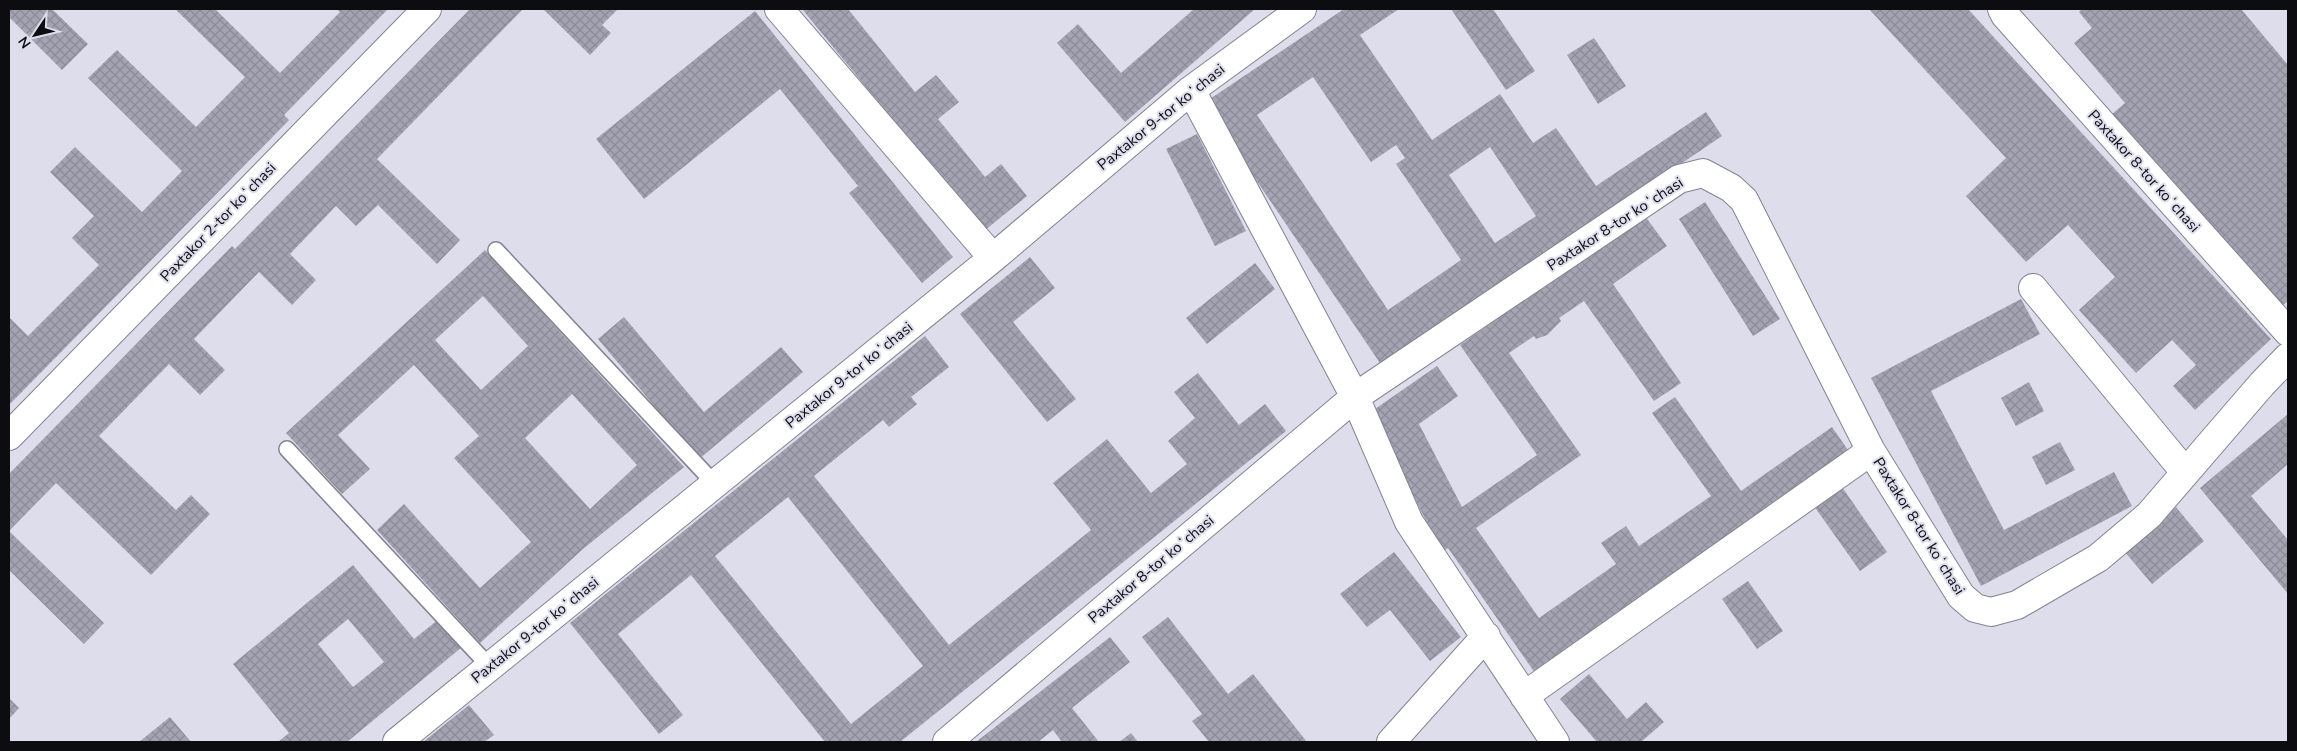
<svg xmlns="http://www.w3.org/2000/svg" width="2297" height="751" viewBox="0 0 2297 751" font-family="'Nunito Sans',sans-serif">
  <defs>
    <pattern id="building-cross-hatch" width="8" height="8" patternUnits="userSpaceOnUse" patternTransform="scale(1.25)"><rect width="8" height="8" fill="#a4a3b2"/><path d="M0 0l8 8M0 8l8-8" fill="none" stroke="#8c8b98"/></pattern>
  </defs>
  <rect width="100%" height="100%" fill="#deddec"/>
  <!-- building -->
  <path fill="url(#building-cross-hatch)" fill-rule="evenodd" d="M 9,9 L 52,9 L 88,44 L 62,70 L 9,17 Z
    M 175,9 L 215,9 L 280,73 L 340,12 L 337,9 L 388,9 L 284,115 L 289,120 L 9,405 L 9,317 L 28,336 L 99,265 L 72,238 L 94,216 L 50,172 L 75,147 L 142,212 L 182,171 L 88,78 L 117,50 L 196,127 L 245,77 Z
    M 470,9 L 523,9 L 377,159 L 460,240 L 437,264 L 378,205 L 356,226 L 336,206 L 290,254 L 316,280 L 292,305 L 259,272 L 194,339 L 225,370 L 200,395 L 169,364 L 99,436 L 176,510 L 191,495 L 210,514 L 151,575 L 56,483 L 9,531 L 104,623 L 84,644 L 9,570 L 9,474 L 232,246 L 235,249 Z
    M 543,9 L 618,9 L 602,25 L 611,33 L 590,55 Z
    M 802,9 L 848,9 L 915,92 L 936,75 L 959,102 L 938,119 L 985,177 L 1001,164 L 1027,196 L 984,231 Z
    M 1194,9 L 1255,9 L 1125,122 L 1057,43 L 1078,24 L 1121,73 Z
    M 1344,9 L 1399,9 L 1360,35 L 1432,140 L 1500,94 L 1533,143 L 1556,128 L 1596,186 L 1706,112 L 1722,136 L 1382,366 L 1204,103 ZM 1313,77 L 1371,162 L 1396,145 L 1405,158 L 1396,164 L 1461,260 L 1388,310 L 1257,115 ZM 1490,147 L 1536,216 L 1495,243 L 1449,175 Z
    M 1451,9 L 1493,9 L 1535,71 L 1506,90 Z
    M 1869,9 L 1968,9 L 2271,339 L 2195,410 L 2173,386 L 2196,365 L 2172,340 L 2136,373 L 2079,310 L 2115,277 L 2068,225 L 2026,262 L 1966,196 L 2006,158 Z
    M 2082,9 L 2241,9 L 2288,65 L 2288,301 L 2275,312 L 2111,115 L 2125,103 L 2074,43 L 2092,28 L 2079,12 Z
    M 755,11 L 953,257 L 922,283 L 849,193 L 858,186 L 780,89 L 644,199 L 596,139 Z
    M 1594,38 L 1626,86 L 1598,104 L 1567,55 Z
    M 1197,134 L 1246,231 L 1215,246 L 1166,149 Z
    M 1705,202 L 1780,319 L 1753,336 L 1679,219 Z
    M 1645,216 L 1667,246 L 1613,284 L 1681,383 L 1654,401 L 1584,301 L 1559,318 L 1561,321 L 1547,335 L 1536,339 L 1534,336 L 1509,353 L 1581,455 L 1476,528 L 1539,618 L 1616,564 L 1601,543 L 1626,526 L 1639,546 L 1711,496 L 1652,413 L 1675,397 L 1741,491 L 1832,427 L 1850,453 L 1535,673 L 1448,548 L 1442,552 L 1372,415 L 1375,409 L 1437,366 L 1458,396 L 1419,424 L 1462,507 L 1537,455 L 1460,345 Z
    M 485,250 L 684,467 L 583,549 L 480,643 L 377,530 L 404,504 L 480,588 L 531,542 L 454,458 L 479,436 L 414,365 L 338,435 L 370,469 L 342,494 L 286,433 ZM 483,296 L 528,346 L 481,390 L 435,340 ZM 572,394 L 637,465 L 590,509 L 525,438 Z
    M 1030,257 L 1055,288 L 1013,322 L 1076,399 L 1047,422 L 960,314 Z
    M 1255,263 L 1275,289 L 1207,344 L 1186,318 Z
    M 2021,299 L 2040,334 L 1931,391 L 2004,530 L 2114,472 L 2132,506 L 1981,586 L 1871,378 Z
    M 624,317 L 704,412 L 781,347 L 803,372 L 699,459 L 598,339 Z
    M 925,336 L 949,367 L 911,397 L 917,404 L 889,427 L 883,420 L 814,476 L 949,645 L 1091,530 L 1053,483 L 1107,439 L 1151,493 L 1187,464 L 1168,441 L 1195,418 L 1174,392 L 1198,373 L 1239,425 L 1265,404 L 1286,431 L 900,742 L 825,742 L 691,575 L 618,634 L 683,715 L 659,734 L 570,623 ZM 788,497 L 923,666 L 851,724 L 715,556 Z
    M 2029,382 L 2044,411 L 2016,426 L 2001,398 Z
    M 2288,414 L 2288,464 L 2251,496 L 2288,540 L 2288,594 L 2200,488 Z
    M 2060,442 L 2075,470 L 2046,485 L 2032,457 Z
    M 1842,487 L 1887,552 L 1860,571 L 1814,506 Z
    M 2176,507 L 2204,541 L 2152,584 L 2124,551 Z
    M 1394,552 L 1461,637 L 1430,661 L 1390,610 L 1367,627 L 1340,594 Z
    M 353,565 L 414,639 L 439,619 L 462,647 L 347,742 L 278,742 L 289,733 L 233,664 ZM 348,619 L 384,662 L 353,687 L 318,644 Z
    M 1748,581 L 1783,631 L 1757,649 L 1722,599 Z
    M 1168,617 L 1228,694 L 1253,674 L 1307,742 L 1209,742 L 1192,721 L 1202,714 L 1142,637 Z
    M 1110,637 L 1130,662 L 1072,708 L 1099,742 L 1062,742 L 1053,730 L 1038,742 L 976,742 Z
    M 1589,674 L 1627,719 L 1646,702 L 1664,722 L 1641,742 L 1597,742 L 1560,699 Z
    M 9,698 L 19,708 L 9,719 Z
    M 469,705 L 494,735 L 484,742 L 423,742 Z
    M 170,717 L 191,742 L 139,742 Z
    M 1131,733 L 1138,742 L 1119,742 Z"/>
  <g fill="none" stroke-linecap="round" stroke-linejoin="round">
    <!-- service casing -->
    <g stroke="#848391" stroke-width="18">
      <path id="service" d="M 496,250 L 715,484
        M 287,449 L 490,667"/>
    </g>
    <!-- minor casing -->
    <g stroke="#848391" stroke-width="30">
      <path id="minor" d="M 779,9 L 993,258
        M 2002,9 L 2005,15 L 2288,332
        M 1191,90 L 1355,397 L 1409,522 L 1555,742
        M 2033,288 L 2185,472
        M 9,436 L 427,9
        M 1524,696 L 1871,451
        M 397,742 L 993,258 L 1191,90 L 1302,9
        M 947,742 L 1355,397 L 1679,179 L 1703,173 L 1731,188 L 1744,200 L 1871,451 L 1961,596 L 1975,608 L 1991,612 L 2017,605 L 2098,558 L 2149,515 L 2262,384 L 2288,357
        M 1391,742 L 1486,636"/>
    </g>
    <!-- service -->
    <use href="#service" stroke="#fff" stroke-width="15"/>
    <!-- minor -->
    <use href="#minor" stroke="#fff" stroke-width="28"/>
  </g>
  <g text-anchor="middle" stroke-width="4" stroke-linejoin="round" paint-order="stroke">
    <!-- street labels -->
    <g font-size="15" fill="#0c0c11" stroke="#deddec">
      <text transform="translate(1161 117) rotate(-39)" y="5">Paxtakor 9-tor koʻchasi</text>
      <text transform="translate(2144 171) rotate(48)" y="5">Paxtakor 8-tor koʻchasi</text>
      <text transform="translate(218 222) rotate(-46)" y="5">Paxtakor 2-tor koʻchasi</text>
      <text transform="translate(1615 224) rotate(-33)" y="5">Paxtakor 8-tor koʻchasi</text>
      <text transform="translate(849 375) rotate(-39)" y="5">Paxtakor 9-tor koʻchasi</text>
      <text transform="translate(1919 526) rotate(58)" y="5">Paxtakor 8-tor koʻchasi</text>
      <text transform="translate(1151 569) rotate(-40)" y="5">Paxtakor 8-tor koʻchasi</text>
      <text transform="translate(535 630) rotate(-39)" y="5">Paxtakor 9-tor koʻchasi</text>
    </g>
  </g>
  <!-- border -->
  <rect width="2297" height="751" fill="none" stroke="#0c0c11" stroke-width="20"/>
  <!-- north arrow -->
  <g transform="translate(35 35) rotate(235)" stroke="#deddec" stroke-width="4" paint-order="stroke">
  <path d="M0-4L9 19L0 12L-9 19Z" fill="#0c0c11"/>
  <text y="-8" font-size="14" font-weight="bold" text-anchor="middle" fill="#0c0c11">N</text>
  </g>
</svg>
